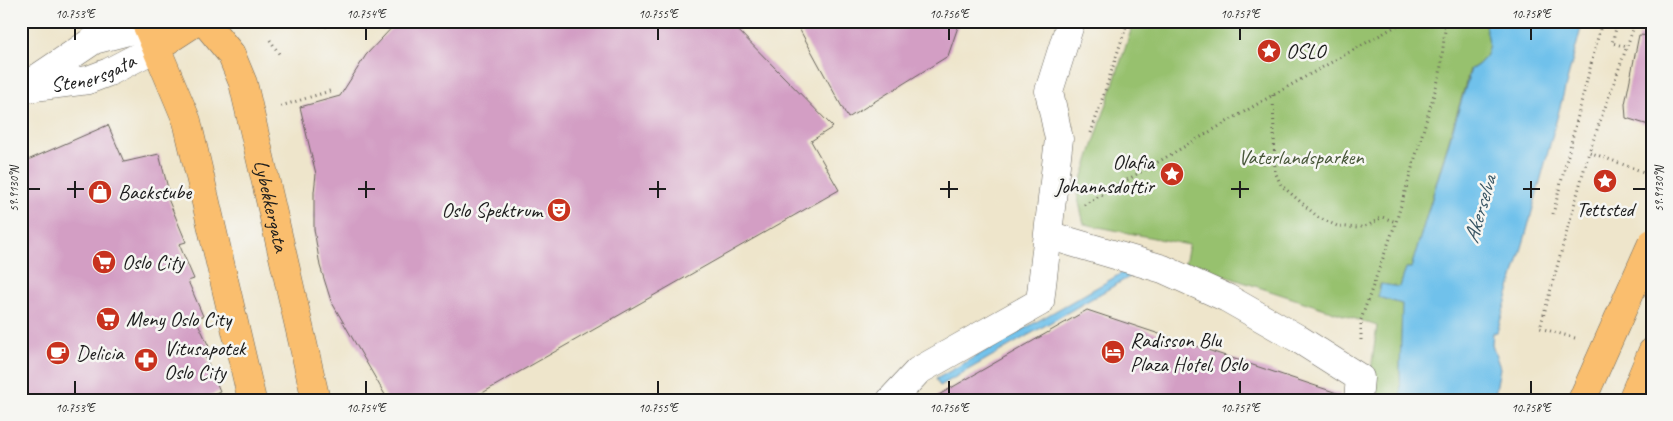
<svg xmlns="http://www.w3.org/2000/svg" width="1673" height="421" viewBox="0 0 1673 421" font-family="Caveat,sans-serif">
  <rect width="100%" height="100%" fill="#f6f6f2"/>
  <filter id="ink" filterUnits="userSpaceOnUse"><feTurbulence type="fractalNoise" baseFrequency=".02" numOctaves="2"/><feDisplacementMap in="SourceGraphic" scale="10" xChannelSelector="R" yChannelSelector="G"/><feConvolveMatrix kernelMatrix="1 2 1 2 8 2 1 2 1" color-interpolation-filters="sRGB"/></filter>
  <filter id="wash" filterUnits="userSpaceOnUse"><feTurbulence type="fractalNoise" baseFrequency=".0096" numOctaves="4" result="noise"/><feDisplacementMap in="SourceGraphic" scale="20" xChannelSelector="R" yChannelSelector="G"/><feGaussianBlur stdDeviation="1.12" result="paint"/><feColorMatrix in="noise" values="0 0 0 0 0 0 0 0 0 0 0 0 0 0 0 0 0 1.4 0 .05"/><feComposite in="paint" operator="in"/></filter>
  <g filter="url(#wash)">
    <rect width="100%" height="100%" fill="#eee5cb"/>
    <!-- green -->
    <path fill="#97c16e" stroke="#5a6e45" d="M 1134,21 L 1486,21 C 1484,27 1487,31 1488,37 C 1491,51 1483,64 1470,69 L 1411,268 L 1406,268 L 1400,287 L 1380,284 L 1378,297 L 1402,304 L 1400,370 L 1401,400 L 1367,400 L 1377,326 L 1185,263 L 1189,245 L 1084,224 L 1077,194 Z"/>
    <!-- water -->
    <path fill="#6fc1eb" stroke="#466e84" d="M 1486,21 L 1583,21 L 1526,234 L 1497,332 L 1493,333 L 1492,344 L 1500,368 L 1494,400 L 1401,400 L 1400,370 L 1402,304 L 1378,297 L 1381,284 L 1400,287 L 1406,268 L 1411,268 L 1471,69 C 1483,64 1491,51 1488,37 C 1487,31 1484,27 1486,21 Z
      M 1122,273 L 1131,276 L 940,386 L 936,379 Z"/>
    <g id="blocks">
      <!-- building -->
      <path fill="#d39ec4" d="M 398,21 L 729,21 L 833,127 L 811,141 L 839,190 L 470,400 L 388,400 L 331,301 L 320,266 L 314,229 L 314,192 L 316,174 L 300,107 L 340,96 L 366,55 Z
        M 795,21 L 960,21 L 948,56 L 848,118 Z
        M 1639,35 L 1652,36 L 1652,126 L 1626,118 L 1625,104 Z
        M 108,125 L 124,162 L 159,154 L 169,192 L 166,194 L 186,242 L 179,244 L 194,279 L 188,281 L 203,316 L 196,319 L 212,353 L 205,356 L 220,391 L 200,400 L 21,400 L 21,163 Z
        M 1087,310 L 1340,394 L 1340,400 L 930,400 Z"/>
    </g>
  </g>
  <g filter="url(#ink)">
    <use href="#blocks" fill-opacity="0" stroke="#666259" stroke-width="1"/>
    <g fill="none" stroke-linecap="round" stroke-linejoin="round">
      <!-- minor casing -->
      <g stroke="#666259" stroke-width="29">
        <g id="minor">
          <path id="s1" d="M 27,88 L 88,80 L 109,72 L 157,47"/>
          <path d="M 21,89 L 94,40 L 148,26"/>
          <path d="M 1051,236 L 1163,269 L 1227,298 L 1297,338 L 1360,378 L 1358,400"/>
          <path d="M 891,400 L 918,371 L 1040,302 L 1059,139 L 1049,91 L 1071,21"/>
        </g>
      </g>
      <!-- major casing -->
      <g stroke="#666259" stroke-width="29">
        <path id="major" d="M 1632,400 L 1652,352"/>
      </g>
      <!-- highway casing -->
      <g stroke="#666259" stroke-width="29">
        <g id="highway">
          <path d="M 145,21 L 187,121 L 252,400"/>
          <path id="s2" d="M 204,21 L 231,54 L 243,83 L 316,400"/>
          <path d="M 157,47 L 197,21"/>
        </g>
      </g>
      <!-- path -->
      <path stroke="#666259" stroke-width="3" stroke-dasharray="1 4" stroke-linecap="butt" d="M 312,21 L 323,27 L 346,21
        M 1618,21 L 1612,43 L 1627,47
        M 1636,21 L 1589,152 L 1652,175
        M 270,40 L 280,55
        M 1273,95 L 1275,172 L 1281,185 L 1318,217 L 1337,226 L 1357,228 L 1369,225 L 1382,217 L 1396,222
        M 281,106 L 333,90
        M 1091,133 L 1128,21
        M 1084,205 L 1273,95 L 1405,21
        M 1553,214 L 1602,21
        M 1575,338 L 1540,328 L 1589,152
        M 1361,340 L 1361,320 L 1365,308 L 1396,222 L 1440,74 L 1446,21"/>
      <!-- minor -->
      <use href="#minor" stroke="#fff" stroke-width="28"/>
      <!-- major -->
      <use href="#major" stroke="#fabe6e" stroke-width="28"/>
      <!-- highway -->
      <use href="#highway" stroke="#fabe6e" stroke-width="28"/>
      <!-- major-bridge casing -->
      <g stroke="#666259" stroke-width="29" stroke-linecap="butt">
        <path id="major-bridge" d="M 1582,400 L 1652,243"/>
      </g>
      <!-- major-bridge -->
      <use href="#major-bridge" stroke="#fabe6e" stroke-width="28"/>
    </g>
  </g>
  <!-- ticks -->
  <path fill="none" stroke="#1c1c1c" stroke-width="2" d="M 75,28 L 75,40M 366,28 L 366,40M 658,28 L 658,40M 949,28 L 949,40M 1240,28 L 1240,40M 1531,28 L 1531,40M 75,181 L 75,198M 366,181 L 366,198M 658,181 L 658,198M 949,181 L 949,198M 1240,181 L 1240,198M 1531,181 L 1531,198M 28,189 L 40,189M 67,189 L 84,189M 358,189 L 375,189M 649,189 L 666,189M 940,189 L 958,189M 1231,189 L 1249,189M 1523,189 L 1540,189M 1633,189 L 1646,189M 75,381 L 75,394M 366,381 L 366,394M 658,381 L 658,394M 949,381 L 949,394M 1240,381 L 1240,394M 1531,381 L 1531,394"/>
  <!-- icons -->
  <defs>
    <g id="sight-disc" transform="scale(1.25)"><circle r="9.5" fill="#c8321e" stroke="#f6f6f2"/><path d="M0-6L1.8-2.2L6-1.7L2.9 1.2L3.7 5.4L0 3.3L-3.7 5.4L-2.9 1.2L-6-1.7L-1.8-2.2Z" fill="#fff"/></g>
    <g id="shop-disc" transform="scale(1.25)"><circle r="9.5" fill="#c8321e" stroke="#f6f6f2"/><path d="M-5-2.5h2.3a2.7 3.5 0 0 1 5.4 0H5L5.5 6h-11ZM-1.5-2.5h3a1.5 2.3 0 0 0-3 0Z" fill="#fff"/></g>
    <g id="theatre-disc" transform="scale(1.25)"><circle r="9.5" fill="#c8321e" stroke="#f6f6f2"/><path d="M-5-5.5Q0-4 5-5.5V0Q5 5 0 6Q-5 5-5 0ZM-3.3-2.5H-1v1.5H-3.3ZM1-2.5H3.3v1.5H1ZM-2.8 1Q0 5.5 2.8 1Z" fill="#fff"/></g>
    <g id="supermarket-disc" transform="scale(1.25)"><circle r="9.5" fill="#c8321e" stroke="#f6f6f2"/><path d="M-6-5.5h2.5l.6 2H6L4.5 2H-2.5L-4.4-4H-6ZM-1.5 3.2a1.3 1.3 0 1 0 .1 0ZM3 3.2a1.3 1.3 0 1 0 .1 0Z" fill="#fff"/></g>
    <g id="hotel-disc" transform="scale(1.25)"><circle r="9.5" fill="#c8321e" stroke="#f6f6f2"/><path d="M-6-4.5h1.5V1H6V5H4.5V3h-9V5H-6ZM-4 0a1.8 1.8 0 1 1 3.6 0ZM.5 0V-2.5h3Q6-2.5 6 0Z" fill="#fff"/></g>
    <g id="cafe-disc" transform="scale(1.25)"><circle r="9.5" fill="#c8321e" stroke="#f6f6f2"/><path d="M-5.5-4.5H6V0H3Q3 3.5 0 3.5H-2.5Q-5.5 3.5-5.5 0ZM3-3.2v2h1.7v-2ZM-6 4.5H4V6H-6Z" fill="#fff"/></g>
    <g id="pharmacy-disc" transform="scale(1.25)"><circle r="9.5" fill="#c8321e" stroke="#f6f6f2"/><path d="M-2-6h4v4h4v4h-4v4h-4v-4h-4v-4h4Z" fill="#fff"/></g>
  </defs>
  <g fill-rule="evenodd">
    <use href="#sight-disc" x="1269" y="51"/>
    <use href="#sight-disc" x="1172" y="174"/>
    <use href="#sight-disc" x="1605" y="181"/>
    <use href="#shop-disc" x="100" y="192"/>
    <use href="#theatre-disc" x="559" y="210"/>
    <use href="#supermarket-disc" x="104" y="262"/>
    <use href="#supermarket-disc" x="108" y="319"/>
    <use href="#hotel-disc" x="1113" y="352"/>
    <use href="#cafe-disc" x="58" y="353"/>
    <use href="#pharmacy-disc" x="146" y="360"/>
  </g>
  <g text-anchor="middle" stroke-width="5" stroke-linejoin="round" paint-order="stroke">
    <!-- poi labels -->
    <g font-size="21" fill="#1c1c1c" stroke="#f6f6f2" text-anchor="start">
      <text x="1286" y="58">OSLO</text>
      <text x="1154" y="169" text-anchor="end">Olafia<tspan x="1154" dy="24">Johannsdottir</tspan></text>
      <text x="118" y="199">Backstube</text>
      <text x="1605" y="216" text-anchor="middle">Tettsted</text>
      <text x="542" y="217" text-anchor="end">Oslo Spektrum</text>
      <text x="122" y="269">Oslo City</text>
      <text x="126" y="326">Meny Oslo City</text>
      <text x="1130" y="347">Radisson Blu<tspan x="1130" dy="24">Plaza Hotel, Oslo</tspan></text>
      <text x="164" y="355">Vitusapotek<tspan x="164" dy="24">Oslo City</tspan></text>
      <text x="76" y="360">Delicia</text>
    </g>
    <!-- street labels -->
    <g font-size="21" fill="#1c1c1c" stroke="#f6f6f2">
      <text dy="7" stroke="none"><textPath href="#s1" startOffset="68">Stenersgata</textPath></text>
      <text dy="7" stroke="none"><textPath href="#s2" startOffset="200">Lybekkergata</textPath></text>
    </g>
    <!-- park labels -->
    <g font-size="21" fill="#475639" stroke="#f6f6f2">
      <text x="1301" y="164">Vaterlandsparken</text>
    </g>
    <!-- water labels -->
    <g font-size="22" font-style="italic" fill="#395664" stroke="#f6f6f2">
      <text transform="translate(1479 209) rotate(-74)" y="8">Akerselva</text>
    </g>
  </g>
  <!-- margin -->
  <rect width="1673" height="421" fill="none" stroke="#f6f6f2" stroke-width="55"/>
  <rect x="28" y="28" width="1618" height="366" fill="none" stroke="#1c1c1c" stroke-width="2"/>
  <g font-size="12" text-anchor="middle" fill="#1c1c1c">
    <text x="75" y="18">10.753°E</text>
    <text x="366" y="18">10.754°E</text>
    <text x="658" y="18">10.755°E</text>
    <text x="949" y="18">10.756°E</text>
    <text x="1240" y="18">10.757°E</text>
    <text x="1531" y="18">10.758°E</text>
    <text transform="translate(14 189) rotate(-90)" y="4">59.9130°N</text>
    <text transform="translate(1659 189) rotate(-90)" y="4">59.9130°N</text>
    <text x="75" y="412">10.753°E</text>
    <text x="366" y="412">10.754°E</text>
    <text x="658" y="412">10.755°E</text>
    <text x="949" y="412">10.756°E</text>
    <text x="1240" y="412">10.757°E</text>
    <text x="1531" y="412">10.758°E</text>
  </g>
</svg>
